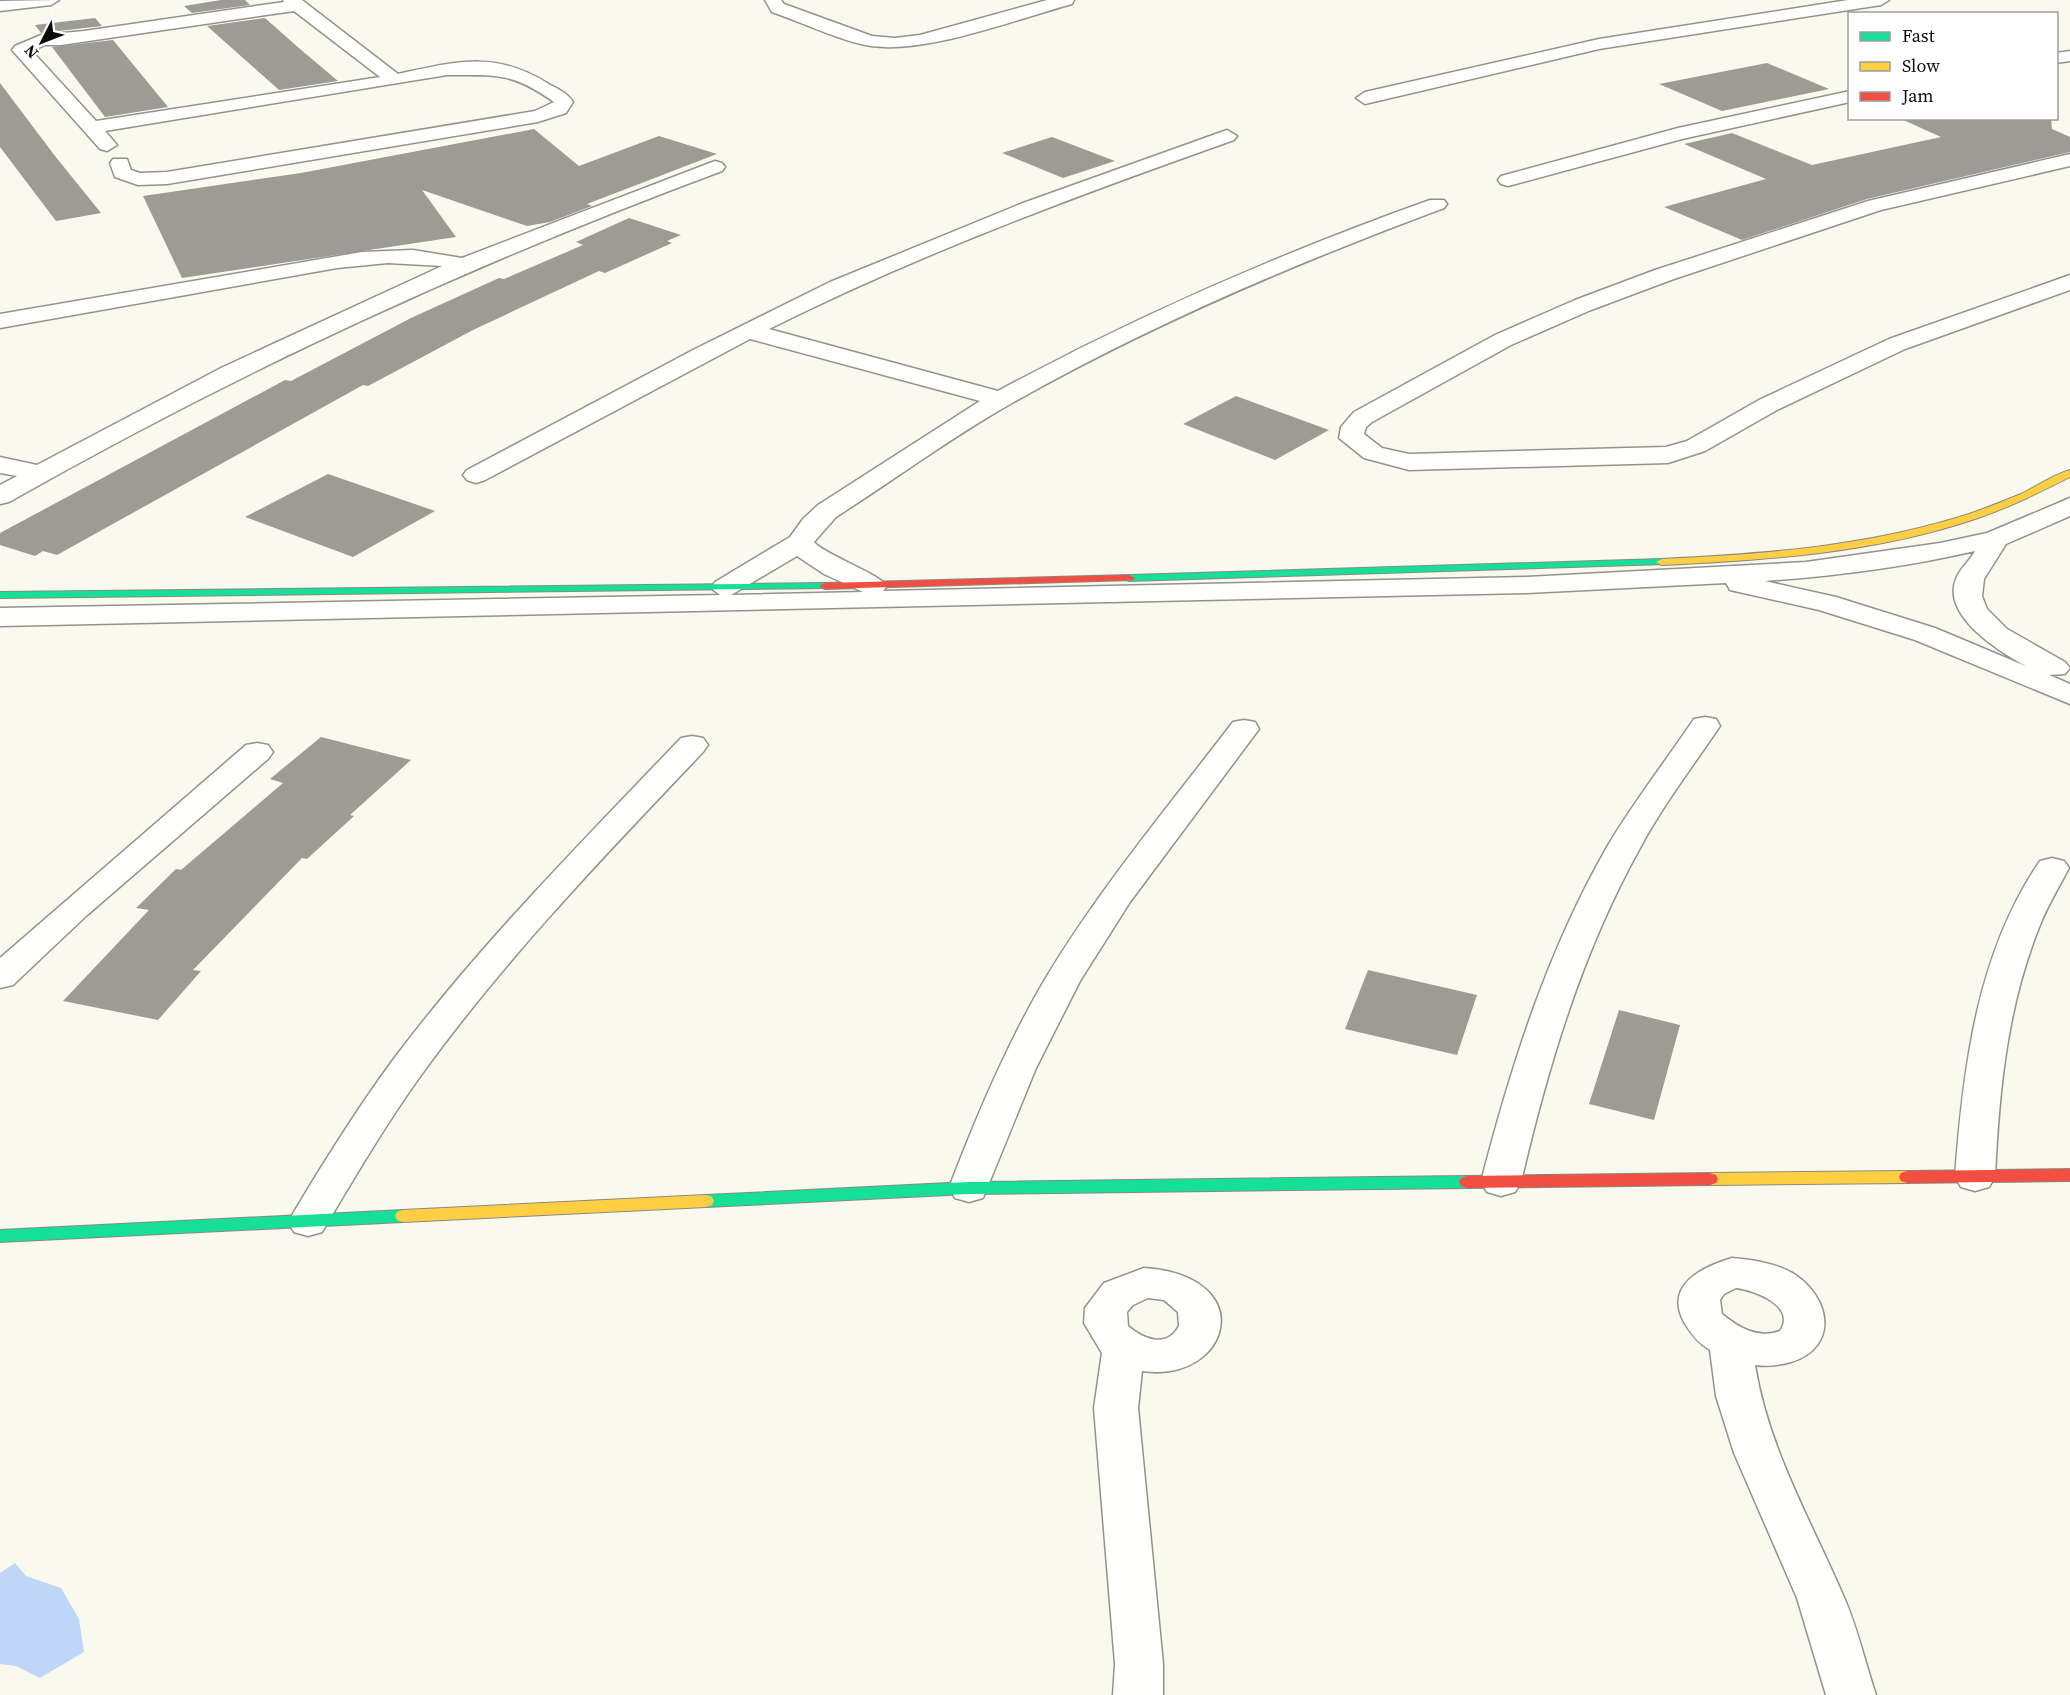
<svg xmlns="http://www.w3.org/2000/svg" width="2070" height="1695" viewBox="0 0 2070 1695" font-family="'Source Serif 4',serif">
  <rect width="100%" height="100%" fill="#f9faed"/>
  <!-- water -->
  <path fill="#c0d6f8" d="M 15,1563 L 26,1576 L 61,1588 L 79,1619 L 84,1652 L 40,1678 L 16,1666 L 0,1664 L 0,1573 Z"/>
  <!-- building -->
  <path fill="#9c9b94" d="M 221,0 L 245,0 L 250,5 L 192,13 L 184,6 Z
    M 95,18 L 102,26 L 41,33 L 35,25 Z
    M 265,18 L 300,49 L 338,81 L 279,90 L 207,26 Z
    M 113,40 L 168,107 L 105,117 L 52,47 Z
    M 1767,63 L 1829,89 L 1722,111 L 1659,84 Z
    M 0,83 L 55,156 L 101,213 L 56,221 L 0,147 Z
    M 1899,118 L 2051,118 L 2052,129 L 2070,137 L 2070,152 L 1867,199 L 1742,240 L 1664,207 L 1766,179 L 1684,144 L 1732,133 L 1812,165 L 1941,137 Z
    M 534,129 L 579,166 L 659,136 L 717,154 L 587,204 L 592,206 L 550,222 L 527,226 L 422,190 L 456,237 L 182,278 L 143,196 L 301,173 Z
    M 1052,137 L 1115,161 L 1063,178 L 1002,153 Z
    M 629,218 L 681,235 L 667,241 L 672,243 L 605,273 L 599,271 L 473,330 L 368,386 L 363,385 L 57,555 L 43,551 L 35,556 L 0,545 L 0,533 L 285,380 L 291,381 L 411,318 L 499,278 L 504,279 L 583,245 L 576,242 Z
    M 1236,396 L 1329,430 L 1275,460 L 1183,424 Z
    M 328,474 L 435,511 L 353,557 L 245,517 Z
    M 321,737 L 411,760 L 350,815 L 354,816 L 307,859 L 302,858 L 193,970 L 201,971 L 158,1020 L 63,1001 L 149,910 L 136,908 L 176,869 L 181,870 L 283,783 L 270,779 Z
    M 1368,970 L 1477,995 L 1457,1055 L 1345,1029 Z
    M 1619,1010 L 1680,1025 L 1654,1120 L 1589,1104 Z"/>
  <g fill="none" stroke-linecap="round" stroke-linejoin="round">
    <!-- street casing -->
    <g stroke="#92938d" stroke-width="3">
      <path id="street" d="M 59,0 L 51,5 L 0,11 L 0,1 Z
        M 283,0 L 302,0 L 398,74 C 455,62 494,50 547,83 C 557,89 567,92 573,102 L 566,113 L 538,122 L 167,184 L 138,185 L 115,177 L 110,163 L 113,159 L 127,159 L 131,170 L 140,173 L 167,172 L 535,111 L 554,102 C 511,72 497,75 447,75 L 105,131 L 117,145 L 107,151 L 100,149 L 12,50 L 15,46 L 41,35 L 84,31 L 284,2 ZM 294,11 L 380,77 L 96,121 L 32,51 L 45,45 L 61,45 Z
        M 765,0 L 781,0 L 784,4 L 872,36 L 895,38 L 920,35 L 1047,0 L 1074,0 L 1072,4 C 1017,19 926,54 871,46 C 843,42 801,22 772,12 Z
        M 1848,0 L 1889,0 L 1881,5 L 1599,49 L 1365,104 L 1356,98 L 1365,92 L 1599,39 Z
        M 2070,51 L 2070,61 L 2056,63 L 2056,53 Z
        M 1850,91 L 1850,102 L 1682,139 L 1508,186 L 1501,184 L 1498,180 L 1501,176 L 1678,128 Z
        M 1227,130 L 1237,136 L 1234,140 C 1076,196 919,254 769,329 L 998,391 C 1137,316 1281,253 1430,200 L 1444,200 L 1447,204 L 1444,208 C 1296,263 1150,325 1012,403 C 952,437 895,479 836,517 L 814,542 L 817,545 C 834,558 880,575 887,586 L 883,591 L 1527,577 L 1806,562 L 1940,543 L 1987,533 L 2070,498 L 2070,516 L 2006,544 L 1984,579 L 1982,596 L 1987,609 L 2007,629 L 2065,662 L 2070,668 L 2065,674 L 2049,675 L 2070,684 L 2070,704 L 1915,640 L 1819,610 L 1730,590 L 1726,583 L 1527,593 L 0,626 L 0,608 L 720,595 L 711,588 L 715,582 L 790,537 L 803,519 L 818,505 L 980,401 L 750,339 L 485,480 L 476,483 L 467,480 L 463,475 L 467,470 L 693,350 L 830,282 L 1023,203 ZM 1975,551 C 1970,561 1960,568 1956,579 C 1941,616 2001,653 2028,667 L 1935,628 L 1836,597 L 1765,581 C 1835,576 1906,567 1975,551 ZM 797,556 L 824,574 L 863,592 L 731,595 Z
        M 2070,154 L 2070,166 L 1881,210 L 1671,280 L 1591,310 L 1511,345 L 1372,422 L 1366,427 L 1364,434 L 1382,448 L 1409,454 L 1666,447 L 1687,441 L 1759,400 L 1889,339 L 2070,275 L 2070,290 L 1905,349 L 1777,410 L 1705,451 L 1668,463 L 1409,470 L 1364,458 L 1339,438 L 1341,427 L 1354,412 L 1495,335 L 1575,300 L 1655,270 L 1868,201 Z
        M 715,161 L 722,163 L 725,167 L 722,171 C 472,264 242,370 9,502 L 0,504 L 0,485 L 17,476 L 0,473 L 0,457 L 37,465 L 221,368 L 442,266 L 388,263 L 337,268 L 0,328 L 0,314 L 362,252 L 413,250 L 462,258 Z
        M 1705,717 L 1716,719 L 1720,726 C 1693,766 1663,805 1640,848 C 1582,952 1548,1066 1521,1182 L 1515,1192 L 1501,1196 L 1487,1192 L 1481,1182 C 1511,1066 1547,952 1607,847 C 1633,803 1665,762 1694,719 Z
        M 1244,720 L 1255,722 L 1259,729 L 1130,902 L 1080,981 L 1036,1068 L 983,1198 L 969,1202 L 955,1198 L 949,1188 C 976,1117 1006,1046 1044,981 C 1099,889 1168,807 1233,722 Z
        M 692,736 L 703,738 L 708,745 L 703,752 C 604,856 503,961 419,1078 C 384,1127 353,1180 322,1232 L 308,1236 L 294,1232 L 288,1222 L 294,1212 C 325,1160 357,1109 393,1060 C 479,945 582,842 681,738 Z
        M 257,743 L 268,745 L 273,752 L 268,759 L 86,916 L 13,985 L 0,988 L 0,958 L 246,745 Z
        M 2052,858 L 2064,861 L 2069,868 C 2059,887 2048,905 2040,925 C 2007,1006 1999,1091 1995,1177 L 1989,1187 L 1975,1191 L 1961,1187 L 1955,1177 C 1963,1068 1977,953 2040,861 Z
        M 1732,1258 C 1753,1260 1776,1263 1794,1274 C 1831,1298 1839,1347 1791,1362 C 1780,1365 1767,1367 1755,1365 C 1768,1447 1810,1519 1843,1595 C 1857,1626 1865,1662 1876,1695 L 1826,1695 L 1797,1598 L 1734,1453 L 1716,1396 L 1710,1350 C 1698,1343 1691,1334 1684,1322 C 1664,1285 1702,1267 1732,1258 ZM 1736,1288 C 1754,1290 1797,1306 1780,1331 C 1758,1339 1739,1328 1722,1314 L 1720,1300 L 1724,1294 Z
        M 1144,1268 C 1262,1276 1230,1384 1142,1371 L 1138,1408 L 1163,1664 L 1163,1695 L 1113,1695 L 1115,1664 L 1094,1408 L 1102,1353 L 1084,1323 L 1085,1308 L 1104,1283 ZM 1148,1298 L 1164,1300 L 1178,1312 L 1179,1326 C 1167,1349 1143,1339 1128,1326 L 1127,1312 L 1133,1305 Z"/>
    </g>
    <!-- fast casing -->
    <g stroke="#898983" stroke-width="2">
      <path id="fast" d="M 1662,559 L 1666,560 L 1666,564 L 1129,581 L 1123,578 L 1129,575 Z
        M 825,583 L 831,586 L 829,588 L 0,598 L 0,592 Z
        M 1467,1176 L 1473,1178 L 1475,1182 L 1473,1186 L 1467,1188 L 969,1194 L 706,1207 L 700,1205 L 698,1201 L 700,1197 L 706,1195 L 969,1182 Z
        M 403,1210 L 409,1212 L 411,1216 L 409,1220 L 403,1222 L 0,1242 L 0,1230 Z"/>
    </g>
    <!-- slow casing -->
    <g stroke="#898983" stroke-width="2">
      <path id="slow" d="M 2070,470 L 2070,477 C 2040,492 2010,507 1978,518 C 1876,553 1768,560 1662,565 L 1656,562 L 1662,559 C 1766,554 1870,546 1969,514 C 1986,508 2004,501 2021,494 C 2037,486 2053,475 2070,470 Z
        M 1907,1171 L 1913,1173 L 1915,1177 L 1913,1181 L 1907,1183 L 1710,1185 L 1704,1183 L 1702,1179 L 1704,1175 L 1710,1173 Z
        M 706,1195 L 712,1197 L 714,1201 L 712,1205 L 706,1207 L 403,1222 L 397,1220 L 395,1216 L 397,1212 L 403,1210 Z"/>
    </g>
    <!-- jam casing -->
    <g stroke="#898983" stroke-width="2">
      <path id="jam" d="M 1129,575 L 1135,578 L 1133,580 L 825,589 L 819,586 L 825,583 Z
        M 2070,1169 L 2070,1181 L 1907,1183 L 1901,1181 L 1899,1177 L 1901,1173 L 1907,1171 Z
        M 1710,1173 L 1716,1175 L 1718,1179 L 1716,1183 L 1710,1185 L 1467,1188 L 1461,1186 L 1459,1182 L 1461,1178 L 1467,1176 Z"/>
    </g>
    <!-- street -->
    <use href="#street" fill="#fefefc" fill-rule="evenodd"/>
    <!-- fast -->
    <use href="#fast" fill="#16e098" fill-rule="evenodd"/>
    <!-- slow -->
    <use href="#slow" fill="#ffcf43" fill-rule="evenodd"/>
    <!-- jam -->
    <use href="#jam" fill="#f24e42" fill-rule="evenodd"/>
  </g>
  <!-- legend -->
  <rect x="1848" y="12" width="210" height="108" fill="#ffffff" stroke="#9d9d9d" stroke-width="1.5"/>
  <rect x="1860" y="32" width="30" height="9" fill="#16e098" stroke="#9d9d9d" stroke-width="1.5"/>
  <text x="1902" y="42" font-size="18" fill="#0b0b0b">Fast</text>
  <rect x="1860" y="62" width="30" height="9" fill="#ffcf43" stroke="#9d9d9d" stroke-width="1.5"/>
  <text x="1902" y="72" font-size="18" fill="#0b0b0b">Slow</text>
  <rect x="1860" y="92" width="30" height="9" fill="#f24e42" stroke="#9d9d9d" stroke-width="1.5"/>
  <text x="1902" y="102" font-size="18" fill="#0b0b0b">Jam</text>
  <!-- north arrow -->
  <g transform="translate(42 42) rotate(228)" stroke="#ffffff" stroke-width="4.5" paint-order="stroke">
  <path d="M0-4.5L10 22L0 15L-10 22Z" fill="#0b0b0b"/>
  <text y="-9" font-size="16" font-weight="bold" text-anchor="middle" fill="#0b0b0b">N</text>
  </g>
</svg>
